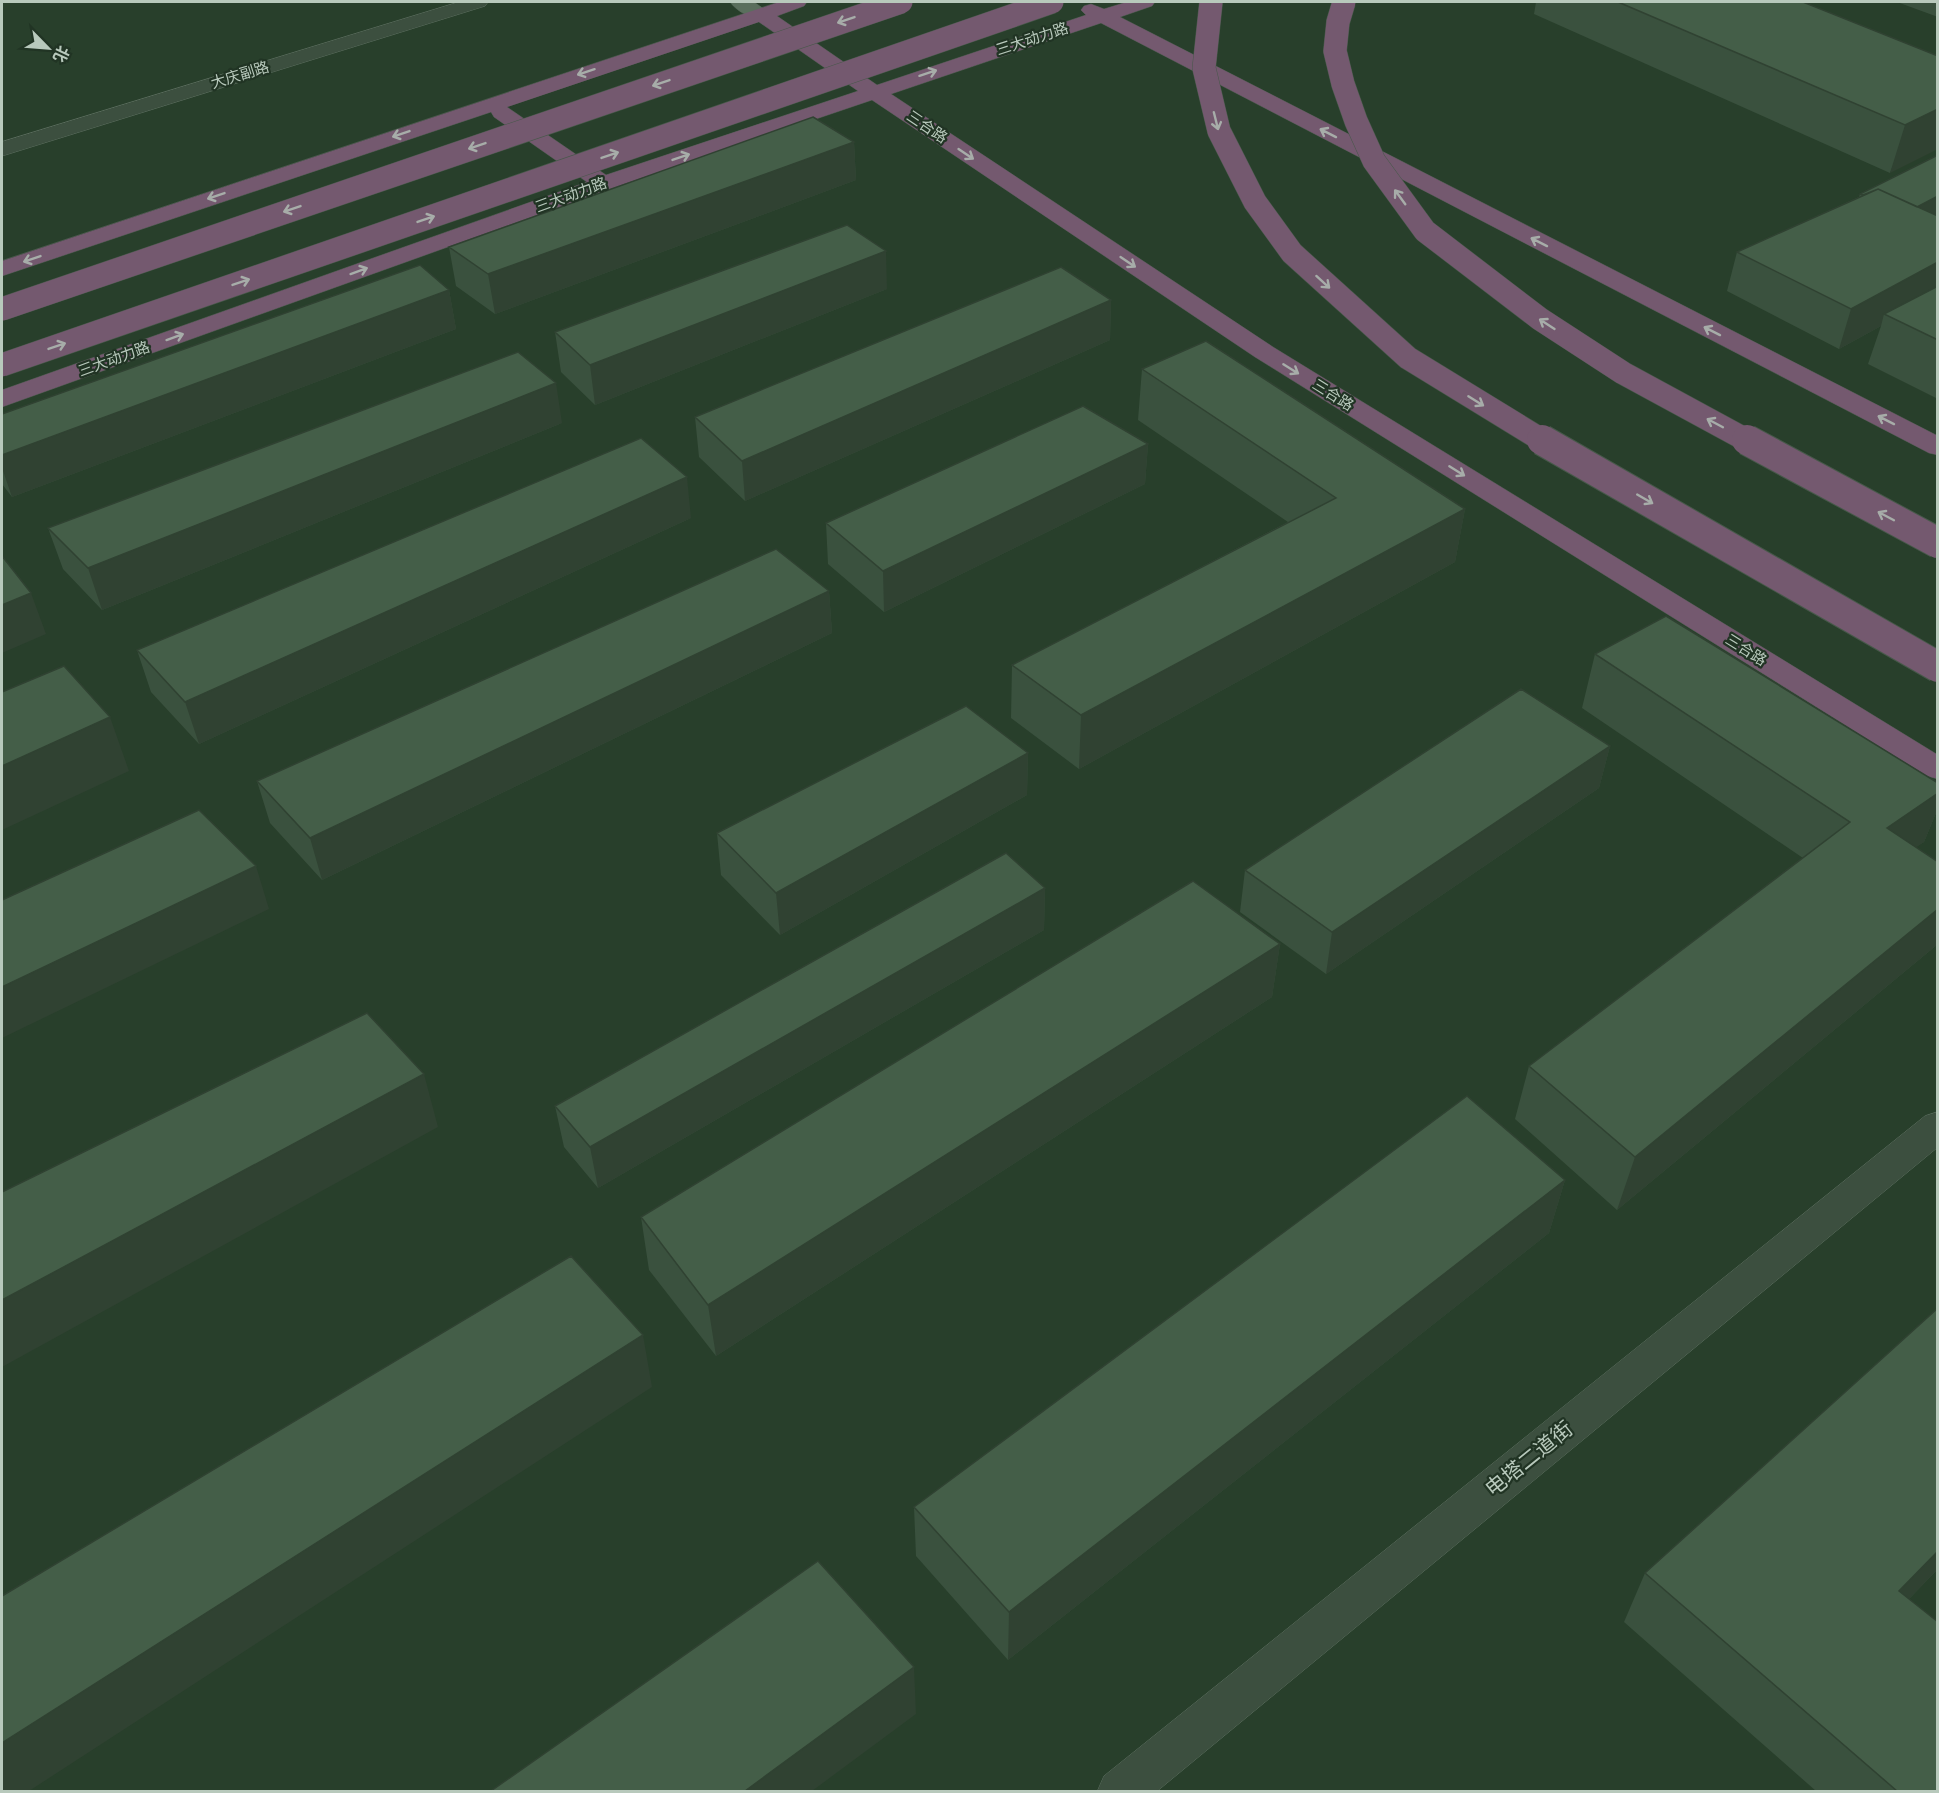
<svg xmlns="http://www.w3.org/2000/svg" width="1939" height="1793" viewBox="0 0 1939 1793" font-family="Rubik,'Noto Sans SC',sans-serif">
  <rect width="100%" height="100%" fill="#283f2b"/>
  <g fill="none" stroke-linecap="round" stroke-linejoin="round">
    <!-- minor casing -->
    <g stroke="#5d6f60" stroke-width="1">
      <path id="minor" d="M 459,2 L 488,2 L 485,6 L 2,156 L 2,142 Z
        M 1938,1112 L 1938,1147 L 1156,1792 L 1097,1792 L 1104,1776 L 1925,1116 Z"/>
    </g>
    <!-- major casing -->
    <g stroke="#455849" stroke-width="1">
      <path id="major" d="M 730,2 L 754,2 L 771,14 L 768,18 C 755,21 738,13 730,2 Z"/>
    </g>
    <!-- highway casing -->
    <g stroke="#47594a" stroke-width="1">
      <path id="highway" d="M 779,2 L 807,2 L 804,6 L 777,16 L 877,85 L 1086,15 L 1081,10 L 1084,6 L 1091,4 L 1104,9 L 1127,2 L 1155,2 L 1152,6 L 1120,17 L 1938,436 L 1938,455 L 1929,453 L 1101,23 L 891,94 L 1273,347 L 1938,755 L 1938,779 L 1927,776 L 1255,357 L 872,100 L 612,188 L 2,407 L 2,390 L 587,182 L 494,117 L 491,112 L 2,276 L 2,261 ZM 759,22 L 858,91 L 606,175 L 507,107 Z"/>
    </g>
    <!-- minor -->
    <use href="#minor" fill="#3c4f3f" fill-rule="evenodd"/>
    <!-- major -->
    <use href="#major" fill="#5a6f5d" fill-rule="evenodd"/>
    <!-- highway -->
    <use href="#highway" fill="#74596f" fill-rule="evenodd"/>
    <!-- highway-bridge-far1 casing -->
    <g stroke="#47594a" stroke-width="24" stroke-linecap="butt">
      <path id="highway-bridge-far1" d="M 1211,2 L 1204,68 L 1219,131 L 1255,202 L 1292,253 L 1408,358 L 1545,442
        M 1344,2 L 1338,22 L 1335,51 L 1343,84 L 1356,121 L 1374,161 L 1425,231 L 1540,319 L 1623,373 L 1750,442
        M 2,309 L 901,2
        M 2,365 L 1052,2"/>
    </g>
    <!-- highway-bridge casing -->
    <g stroke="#47594a" stroke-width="32" stroke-linecap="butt">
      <path id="highway-bridge" d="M 1542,440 L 1938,667
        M 1747,440 L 1938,543"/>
    </g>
    <!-- highway-bridge-far1 -->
    <use href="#highway-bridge-far1" stroke="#74596f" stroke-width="23"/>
    <!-- highway-bridge -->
    <use href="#highway-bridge" stroke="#74596f" stroke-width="30"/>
  </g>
  <!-- wall -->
  <path fill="#3a513e" d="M 1536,2 L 1803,2 L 1938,56 L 1890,173 L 1534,14 Z
    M 1897,2 L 1938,2 L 1938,17 Z
    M 854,142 L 856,180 L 495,314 L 456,286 L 449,247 Z
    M 1938,155 L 1938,399 L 1868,364 L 1881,326 L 1839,349 L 1727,291 L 1737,252 L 1859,197 L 1860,194 Z
    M 887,289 L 595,405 L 561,372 L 555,332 Z
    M 449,290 L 456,329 L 12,497 L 2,484 L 2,414 Z
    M 1111,300 L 1110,340 L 745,501 L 699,457 L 695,417 Z
    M 1142,369 L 1465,509 L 1455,562 L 1079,769 L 1011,718 L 1012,665 L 1288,522 L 1138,420 Z
    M 562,423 L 102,610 L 63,569 L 48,528 Z
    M 1148,444 L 1145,484 L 884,612 L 828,564 L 826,523 Z
    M 691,518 L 199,744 L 151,692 L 137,650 Z
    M 829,591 L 832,633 L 322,880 L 270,823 L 257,781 Z
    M 1595,654 L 1938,783 L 1938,808 L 1924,842 L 1915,847 L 1938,862 L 1938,944 L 1617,1210 L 1515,1119 L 1529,1066 L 1803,858 L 1582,708 Z
    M 1610,746 L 1599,788 L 1326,974 L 1240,912 L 1245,870 Z
    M 1028,753 L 1027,795 L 780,935 L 721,875 L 717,833 Z
    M 1045,888 L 1044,930 L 598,1188 L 564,1147 L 555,1106 Z
    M 1280,944 L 1272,997 L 716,1356 L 649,1270 L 641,1217 Z
    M 1565,1180 L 1549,1233 L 1008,1660 L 916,1556 L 914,1507 Z
    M 1938,1308 L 1938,1569 L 1909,1599 L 1938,1791 L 1816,1791 L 1624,1622 L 1645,1573 Z"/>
  <!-- shaded-wall -->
  <path fill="#304232" d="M 1938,109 L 1938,149 L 1890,173 L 1905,125 Z
    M 854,142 L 856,180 L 495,314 L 488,274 Z
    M 1938,196 L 1938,218 L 1904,214 Z
    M 886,251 L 887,289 L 595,405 L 590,365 Z
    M 1938,262 L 1938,294 L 1884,314 L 1881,326 L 1839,349 L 1851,309 Z
    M 449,290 L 456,329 L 12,497 L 2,468 L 2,455 Z
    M 1111,300 L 1110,340 L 745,501 L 742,461 Z
    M 556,383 L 562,423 L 102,610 L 88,568 Z
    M 1148,444 L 1145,484 L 884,612 L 883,571 Z
    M 687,477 L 691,518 L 199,744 L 185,702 Z
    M 1465,509 L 1455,562 L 1079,769 L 1081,715 Z
    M 829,591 L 832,633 L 322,880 L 310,838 Z
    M 31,593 L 46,634 L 2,653 L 2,605 Z
    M 110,717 L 129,771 L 2,830 L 2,766 Z
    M 1610,746 L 1599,788 L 1326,974 L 1332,932 Z
    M 1028,753 L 1027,795 L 780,935 L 776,893 Z
    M 1938,793 L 1938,808 L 1924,842 L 1865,882 L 1887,828 Z
    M 256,866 L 269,909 L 2,1038 L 2,987 Z
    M 1045,888 L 1044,930 L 598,1188 L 590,1147 Z
    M 1938,909 L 1938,944 L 1617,1210 L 1635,1157 Z
    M 1280,944 L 1272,997 L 716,1356 L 708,1305 Z
    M 424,1074 L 438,1127 L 2,1367 L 2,1300 Z
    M 1565,1180 L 1549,1233 L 1008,1660 L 1009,1612 Z
    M 643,1335 L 652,1387 L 29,1791 L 3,1791 L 2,1790 L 2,1743 Z
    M 1938,1551 L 1938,1569 L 1870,1639 L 1899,1591 Z
    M 914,1667 L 916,1714 L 812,1791 L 745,1791 Z"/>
  <!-- building -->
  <path fill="#445e48" stroke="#304232" stroke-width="1.5" d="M 1618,2 L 1803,2 L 1938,56 L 1938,109 L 1905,125 Z
    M 813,117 L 854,142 L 488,274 L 449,247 Z
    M 1938,155 L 1938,196 L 1917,207 L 1878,189 L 1863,195 L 1860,194 Z
    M 1878,189 L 1938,216 L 1938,262 L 1851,309 L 1737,252 Z
    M 847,225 L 886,251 L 590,365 L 555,332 Z
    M 420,265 L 449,290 L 2,455 L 2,414 Z
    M 1061,267 L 1111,300 L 742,461 L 695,417 Z
    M 1938,286 L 1938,340 L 1884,314 Z
    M 1206,341 L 1465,509 L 1081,715 L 1012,665 L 1336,498 L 1142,369 Z
    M 518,352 L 556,383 L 88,568 L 48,528 Z
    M 1083,406 L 1148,444 L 883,571 L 826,523 Z
    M 641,438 L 687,477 L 185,702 L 137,650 Z
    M 776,549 L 829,591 L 310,838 L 257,781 Z
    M 2,556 L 31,593 L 2,605 Z
    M 1666,616 L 1938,783 L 1938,793 L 1887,828 L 1938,862 L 1938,909 L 1635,1157 L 1529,1066 L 1850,822 L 1595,654 Z
    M 64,666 L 110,717 L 2,766 L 2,692 Z
    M 1521,689 L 1610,746 L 1332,932 L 1245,870 Z
    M 966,706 L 1028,753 L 776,893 L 717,833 Z
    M 199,810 L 256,866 L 2,987 L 2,900 Z
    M 1006,853 L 1045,888 L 590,1147 L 555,1106 Z
    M 1193,881 L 1280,944 L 708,1305 L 641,1217 Z
    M 367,1013 L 424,1074 L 2,1300 L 2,1192 Z
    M 1467,1096 L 1565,1180 L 1009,1612 L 914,1507 Z
    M 571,1256 L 643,1335 L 2,1743 L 2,1596 Z
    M 1938,1308 L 1938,1551 L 1899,1591 L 1938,1622 L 1938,1791 L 1897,1791 L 1645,1573 Z
    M 818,1561 L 914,1667 L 745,1791 L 491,1791 Z"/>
  <!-- one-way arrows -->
  <defs><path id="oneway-shaft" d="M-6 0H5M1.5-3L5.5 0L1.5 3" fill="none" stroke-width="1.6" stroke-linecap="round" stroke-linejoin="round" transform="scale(1.5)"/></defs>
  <g stroke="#a7ada9">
    <use href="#oneway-shaft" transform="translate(846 20) rotate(161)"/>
    <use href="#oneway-shaft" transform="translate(586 72) rotate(162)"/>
    <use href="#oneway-shaft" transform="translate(928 73) rotate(-18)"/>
    <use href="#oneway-shaft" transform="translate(661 83) rotate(161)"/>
    <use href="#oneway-shaft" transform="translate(1216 121) rotate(76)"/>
    <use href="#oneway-shaft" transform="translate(1328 133) rotate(-153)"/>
    <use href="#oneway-shaft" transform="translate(401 134) rotate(161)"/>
    <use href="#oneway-shaft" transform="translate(477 146) rotate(161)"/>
    <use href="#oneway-shaft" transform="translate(966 154) rotate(34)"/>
    <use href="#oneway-shaft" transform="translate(610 155) rotate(-19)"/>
    <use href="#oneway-shaft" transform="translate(681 157) rotate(-19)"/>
    <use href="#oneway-shaft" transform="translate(216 196) rotate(161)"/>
    <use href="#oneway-shaft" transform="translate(1400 197) rotate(-126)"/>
    <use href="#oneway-shaft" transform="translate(292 209) rotate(161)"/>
    <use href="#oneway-shaft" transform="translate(426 219) rotate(-19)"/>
    <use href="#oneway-shaft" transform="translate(1539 242) rotate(-153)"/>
    <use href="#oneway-shaft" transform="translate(32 259) rotate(161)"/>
    <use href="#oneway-shaft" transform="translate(1128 262) rotate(34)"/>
    <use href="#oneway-shaft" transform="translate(359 271) rotate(-20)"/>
    <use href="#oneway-shaft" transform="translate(241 282) rotate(-19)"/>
    <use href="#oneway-shaft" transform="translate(1323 282) rotate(42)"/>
    <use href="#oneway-shaft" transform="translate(1547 324) rotate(-147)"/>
    <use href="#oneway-shaft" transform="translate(1712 331) rotate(-153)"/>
    <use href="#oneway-shaft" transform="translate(175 337) rotate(-20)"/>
    <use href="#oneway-shaft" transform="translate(57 346) rotate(-19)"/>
    <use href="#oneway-shaft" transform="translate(1291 369) rotate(32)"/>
    <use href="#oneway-shaft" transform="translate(1476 401) rotate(32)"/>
    <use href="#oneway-shaft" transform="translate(1886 420) rotate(-153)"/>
    <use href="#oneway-shaft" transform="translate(1715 423) rotate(-152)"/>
    <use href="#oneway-shaft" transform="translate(1457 471) rotate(32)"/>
    <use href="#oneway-shaft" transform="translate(1645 499) rotate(30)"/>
    <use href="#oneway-shaft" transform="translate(1886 516) rotate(-152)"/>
  </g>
  <g text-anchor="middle" stroke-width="4.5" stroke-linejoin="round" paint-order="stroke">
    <!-- far-street labels -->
    <g font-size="15" fill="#b8c9bc" stroke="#213424">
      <text transform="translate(1032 39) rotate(-18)" y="5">三大动力路</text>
      <text transform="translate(240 75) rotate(-17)" y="5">大庆副路</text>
      <text transform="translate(927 127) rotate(34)" y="5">三合路</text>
      <text transform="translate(571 195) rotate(-20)" y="5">三大动力路</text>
      <text transform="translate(114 359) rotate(-20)" y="5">三大动力路</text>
      <text transform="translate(1333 395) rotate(32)" y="5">三合路</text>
      <text transform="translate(1746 650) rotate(32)" y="5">三合路</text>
    </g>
    <!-- near-street labels -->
    <g font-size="21" fill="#b8c9bc" stroke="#213424">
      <text transform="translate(1529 1459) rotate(-39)" y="7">电塔二道街</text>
    </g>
  </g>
  <!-- border -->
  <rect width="1939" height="1793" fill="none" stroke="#b8c9bc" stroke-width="6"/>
  <!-- north arrow -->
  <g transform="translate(48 48) rotate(115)" stroke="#213424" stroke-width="4.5" paint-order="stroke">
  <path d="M0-4.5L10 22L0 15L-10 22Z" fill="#b8c9bc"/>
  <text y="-9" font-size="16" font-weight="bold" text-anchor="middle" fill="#b8c9bc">北</text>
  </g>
</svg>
